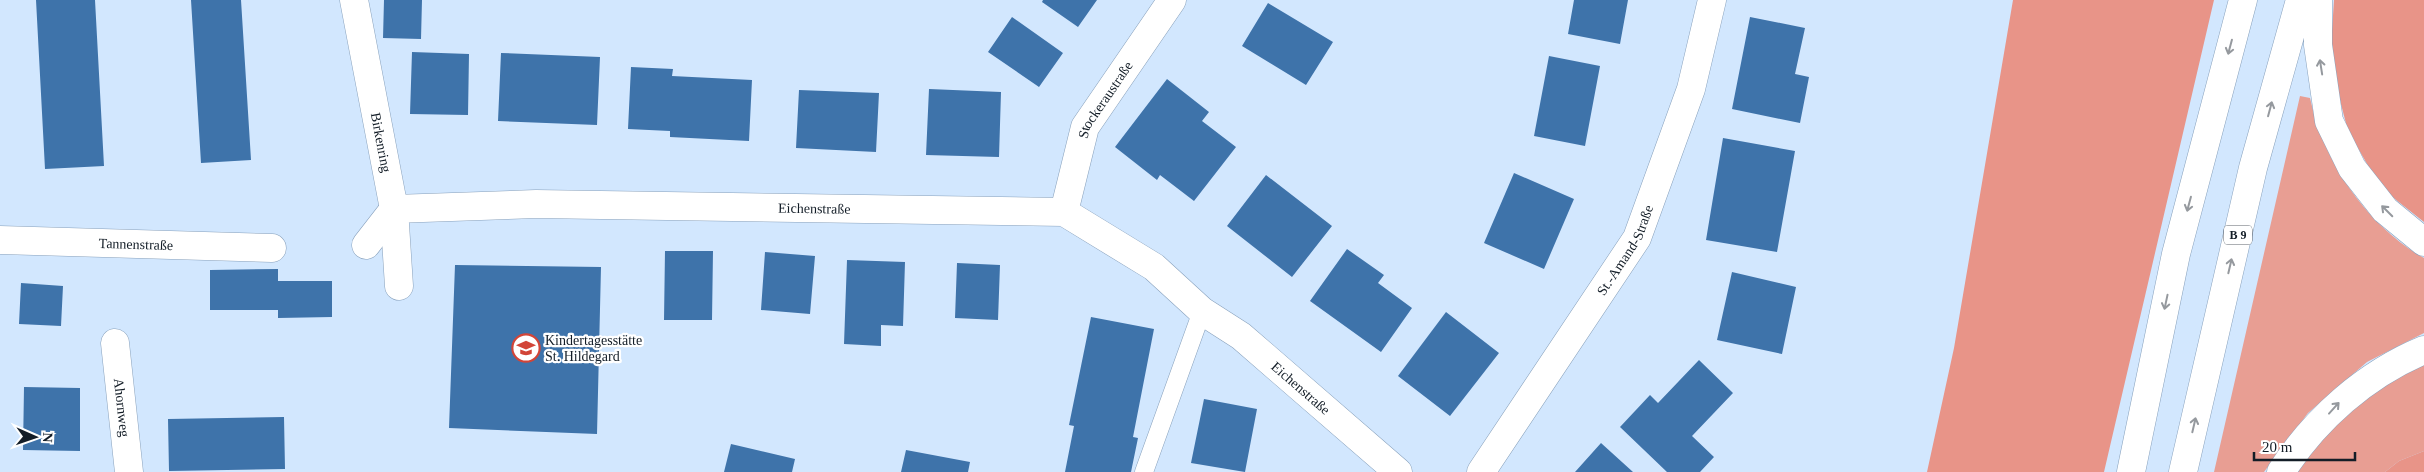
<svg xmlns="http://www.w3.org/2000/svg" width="2424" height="472" viewBox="0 0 2424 472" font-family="Georgia,serif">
  <rect width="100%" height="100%" fill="#d2e7fe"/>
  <!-- green -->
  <path fill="#e89e93" d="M 2300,96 L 2310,98 C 2324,162 2366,225 2424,258 L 2424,333 L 2367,362 L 2308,413 L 2264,472 L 2214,472 Z
    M 2424,365 L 2424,451 L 2399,461 L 2385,472 L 2298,472 C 2329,425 2373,388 2424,365 Z"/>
  <!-- forest -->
  <path fill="#e89488" d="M 2013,0 L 2214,0 L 2104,472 L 1927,472 L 1954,348 Z
    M 2334,0 L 2424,0 L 2424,222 L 2381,188 L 2348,131 L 2330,62 Z
    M 2424,451 L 2424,472 L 2385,472 L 2399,461 Z"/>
  <!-- building -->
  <path fill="#3e73aa" d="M 36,0 L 95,0 L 104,166 L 45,169 Z
    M 191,0 L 241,0 L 251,160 L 201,163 Z
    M 384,0 L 422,0 L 421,39 L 383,38 Z
    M 1043,0 L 1097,0 L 1078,27 L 1042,2 Z
    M 1574,0 L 1628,0 L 1620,44 L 1568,34 Z
    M 1268,3 L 1333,42 L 1306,85 L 1242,46 Z
    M 1012,17 L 1063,53 L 1039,87 L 988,52 Z
    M 1750,17 L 1805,28 L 1795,74 L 1809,77 L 1800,123 L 1732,109 Z
    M 412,52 L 469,54 L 468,115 L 410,114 Z
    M 501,53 L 600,57 L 597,125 L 498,121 Z
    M 1549,56 L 1600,66 L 1585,146 L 1534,136 Z
    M 631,67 L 673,69 L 672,76 L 752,80 L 749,141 L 670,137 L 670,131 L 628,129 Z
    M 1167,79 L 1209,112 L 1202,121 L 1236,147 L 1194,201 L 1160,175 L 1157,180 L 1115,147 Z
    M 929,89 L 1001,92 L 999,157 L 926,155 Z
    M 799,90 L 879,93 L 876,152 L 796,148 Z
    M 1723,138 L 1795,151 L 1777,252 L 1706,240 Z
    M 1514,173 L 1574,199 L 1544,269 L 1484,243 Z
    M 1266,175 L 1332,226 L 1292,277 L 1227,226 Z
    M 1347,249 L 1384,275 L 1378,283 L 1412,308 L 1381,352 L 1310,301 Z
    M 665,251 L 713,251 L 712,320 L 664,320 Z
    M 765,252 L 815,256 L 810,314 L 761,310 Z
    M 847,260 L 905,262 L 903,326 L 881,325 L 881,346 L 844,344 Z
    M 957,263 L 1000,265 L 998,320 L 955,318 Z
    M 455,265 L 601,267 L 597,434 L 449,428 Z
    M 278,269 L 278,281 L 332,281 L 332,317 L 278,318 L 278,310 L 210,310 L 210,270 Z
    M 1732,272 L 1796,287 L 1782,354 L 1717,340 Z
    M 21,283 L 63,286 L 61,326 L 19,324 Z
    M 1446,312 L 1499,353 L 1450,416 L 1398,376 Z
    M 1091,317 L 1154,329 L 1133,437 L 1138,438 L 1131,472 L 1065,472 L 1074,426 L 1069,425 Z
    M 1699,360 L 1733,393 L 1692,436 L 1714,457 L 1700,472 L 1667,472 L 1620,427 L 1650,395 L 1658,403 Z
    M 24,387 L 80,388 L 80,451 L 23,450 Z
    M 1204,399 L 1257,409 L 1245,472 L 1191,463 Z
    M 284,417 L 285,469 L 169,471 L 168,419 Z
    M 1601,443 L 1633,472 L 1575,472 Z
    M 731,444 L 795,459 L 792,472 L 724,472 Z
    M 906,450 L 970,462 L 968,472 L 901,472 Z"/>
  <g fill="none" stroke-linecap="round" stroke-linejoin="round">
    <!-- lane casing -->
    <g stroke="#88a1bc" stroke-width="19">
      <path id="lane" d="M 1144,472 L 1202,311"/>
    </g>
    <!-- street casing -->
    <g stroke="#88a1bc" stroke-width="29">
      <g id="street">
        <path id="s1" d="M 354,0 L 394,209 L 399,286"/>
        <path id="s2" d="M 1064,212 L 1085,127 L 1172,0"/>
        <path id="s3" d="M 0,240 L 272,248"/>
        <path id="s4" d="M 366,245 L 394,209 L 536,204 L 1064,212 L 1154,267 L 1202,311 L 1241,336 L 1398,472"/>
        <path id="s5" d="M 115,343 L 129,472"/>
        <path id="s6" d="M 1481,472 L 1637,238 L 1691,89 L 1712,0"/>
      </g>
    </g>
    <!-- highway casing -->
    <g stroke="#88a1bc" stroke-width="29">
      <path id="highway" d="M 2318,0 L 2318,45 L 2329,121 L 2352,168 L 2385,210 L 2424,242
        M 2131,472 L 2176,254 L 2243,0
        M 2183,472 L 2253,168 L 2300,0
        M 2281,472 C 2315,419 2366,374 2424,350"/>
    </g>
    <!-- lane -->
    <use href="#lane" stroke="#fff" stroke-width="18"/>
    <!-- street -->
    <use href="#street" stroke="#fff" stroke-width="28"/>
    <!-- highway -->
    <use href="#highway" stroke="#fff" stroke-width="28"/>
  </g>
  <!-- one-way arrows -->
  <defs><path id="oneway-shaft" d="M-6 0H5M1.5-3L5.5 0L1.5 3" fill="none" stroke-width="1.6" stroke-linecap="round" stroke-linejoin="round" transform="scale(1.25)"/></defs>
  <g stroke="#95999e">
    <use href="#oneway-shaft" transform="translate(2230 47) rotate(105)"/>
    <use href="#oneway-shaft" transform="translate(2321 67) rotate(-99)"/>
    <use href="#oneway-shaft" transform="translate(2270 109) rotate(-75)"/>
    <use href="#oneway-shaft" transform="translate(2189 204) rotate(105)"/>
    <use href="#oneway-shaft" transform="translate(2387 211) rotate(-135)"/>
    <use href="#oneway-shaft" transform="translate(2230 266) rotate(-77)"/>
    <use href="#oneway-shaft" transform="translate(2166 302) rotate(102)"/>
    <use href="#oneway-shaft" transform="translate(2334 408) rotate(-48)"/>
    <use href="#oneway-shaft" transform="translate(2194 425) rotate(-77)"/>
  </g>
  <!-- icons -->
  <defs>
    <g id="school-ring" transform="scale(1.4375)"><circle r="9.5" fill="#fff" stroke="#d24538" stroke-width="1.5"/><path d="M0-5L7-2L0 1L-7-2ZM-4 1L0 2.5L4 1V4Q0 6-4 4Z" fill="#d24538"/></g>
  </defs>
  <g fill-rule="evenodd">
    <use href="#school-ring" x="526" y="348"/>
  </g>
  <g text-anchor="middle" stroke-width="4.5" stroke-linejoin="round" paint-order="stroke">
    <!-- shield labels -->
    <rect fill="#fff" stroke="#5a6168" stroke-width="1" x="2224" y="225.5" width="28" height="19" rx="4"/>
    <g font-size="12" font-weight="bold" fill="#131d27">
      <text x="2238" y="239">B 9</text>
    </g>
    <!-- street labels -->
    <g font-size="14" fill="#131d27" stroke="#fff">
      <text dy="5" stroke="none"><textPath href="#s2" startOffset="121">Stockeraustraße</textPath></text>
      <text dy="5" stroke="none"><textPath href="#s1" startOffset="145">Birkenring</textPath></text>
      <text dy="5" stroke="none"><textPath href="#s4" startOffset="466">Eichenstraße</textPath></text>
      <text dy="5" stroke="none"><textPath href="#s3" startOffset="136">Tannenstraße</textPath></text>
      <text dy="5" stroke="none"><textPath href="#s6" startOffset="265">St.-Amand-Straße</textPath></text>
      <text dy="5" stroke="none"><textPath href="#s4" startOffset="1012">Eichenstraße</textPath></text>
      <text dy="5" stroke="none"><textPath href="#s5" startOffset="65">Ahornweg</textPath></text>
    </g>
    <!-- poi labels -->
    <g font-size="14" fill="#131d27" stroke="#fff" text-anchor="start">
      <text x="545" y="345">Kindertagesstätte<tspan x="545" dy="16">St. Hildegard</tspan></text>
    </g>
  </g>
  <!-- north arrow -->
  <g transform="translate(35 437) rotate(92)" stroke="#ffffff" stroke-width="4" paint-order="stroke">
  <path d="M0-4L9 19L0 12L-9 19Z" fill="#131d27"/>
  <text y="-8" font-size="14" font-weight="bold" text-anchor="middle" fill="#131d27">N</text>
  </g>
  <!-- scale -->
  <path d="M2254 452v8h101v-8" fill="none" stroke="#131d27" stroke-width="2.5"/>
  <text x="2262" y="452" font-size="15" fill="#131d27" stroke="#ffffff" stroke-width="4" paint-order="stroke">20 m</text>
</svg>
